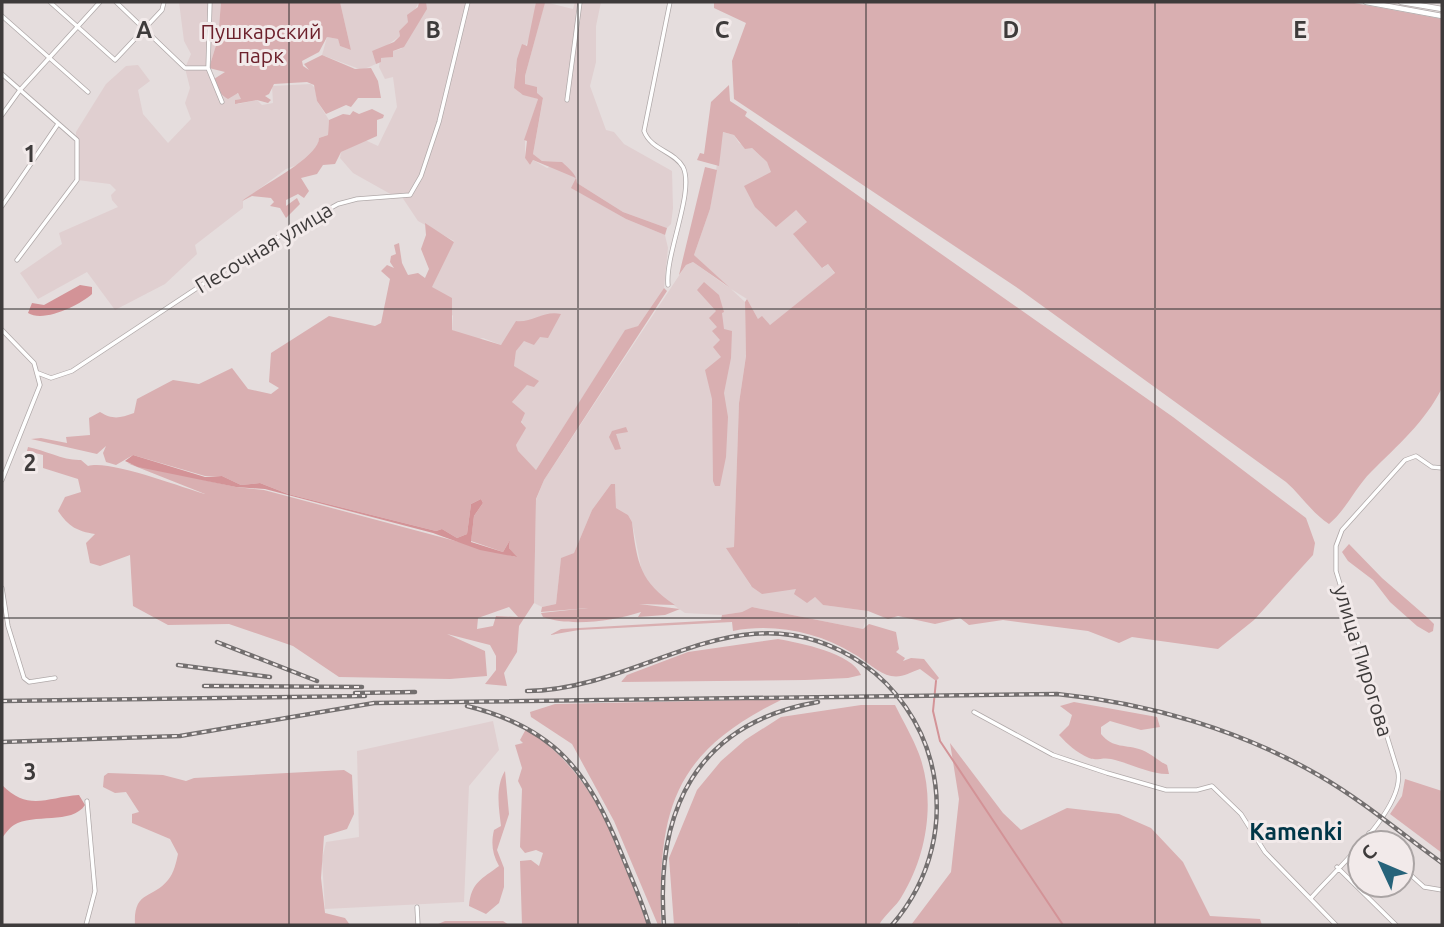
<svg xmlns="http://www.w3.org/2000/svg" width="1444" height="927" viewBox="0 0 1444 927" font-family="Ubuntu,sans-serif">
  <rect width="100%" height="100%" fill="#e5dddd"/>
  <!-- built -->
  <path fill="#e0cfd0" d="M 179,2 L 221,2 L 218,39 L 209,68 L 214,79 L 241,96 L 241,99 L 235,100 L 238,104 L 257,100 L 262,105 L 273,103 L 272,86 L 311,84 L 315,88 L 317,101 L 329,120 L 328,135 L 319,138 L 318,145 L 303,163 L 286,169 L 243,201 L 243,208 L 195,245 L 197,254 L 165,284 L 115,310 L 87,272 L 38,299 L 20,273 L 62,244 L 59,233 L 118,207 L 112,200 L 111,195 L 116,190 L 110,184 L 77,180 L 76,132 L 106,84 L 126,66 L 138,65 L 150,81 L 138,90 L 143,114 L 168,143 L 191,119 L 185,103 L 190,88 L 185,68 L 191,54 L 184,41 Z
    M 340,2 L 419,2 L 408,22 L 399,31 L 400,36 L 382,49 L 372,51 L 376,64 L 362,70 L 322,55 L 327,37 L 338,39 L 340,46 L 351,50 Z
    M 425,2 L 536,2 L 532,32 L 515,70 L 516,85 L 520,93 L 538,99 L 525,140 L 525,158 L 530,165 L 533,160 L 547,168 L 562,162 L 542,161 L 533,154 L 543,99 L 525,84 L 525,76 L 545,2 L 573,9 L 575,2 L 601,2 L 596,26 L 596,62 L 590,86 L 606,130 L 614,132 L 624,144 L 672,171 L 673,208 L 671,224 L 667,228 L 623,212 L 577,183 L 577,179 L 572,188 L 626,219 L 665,235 L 668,248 L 664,288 L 638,326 L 625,331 L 536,470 L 518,452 L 516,445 L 525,428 L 512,402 L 527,385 L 514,366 L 516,351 L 540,316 L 501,345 L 483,338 L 476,340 L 452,330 L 453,316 L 431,288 L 454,241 L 418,221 L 400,194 L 394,196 L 353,173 L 340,158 L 341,152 L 365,140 L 378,146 L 397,107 L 393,77 L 385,79 L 379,67 L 380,58 L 392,57 L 393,51 L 401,49 L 426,10 Z
    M 722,132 L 734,135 L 739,143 L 752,148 L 767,162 L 796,210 L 808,222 L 794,235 L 823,268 L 828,264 L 835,274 L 770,325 L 758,319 L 747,299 L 731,289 L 745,302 L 746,355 L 739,403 L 734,547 L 727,548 L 751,586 L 773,590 L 797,589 L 801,596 L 809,600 L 815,597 L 823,605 L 868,611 L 863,629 L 752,607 L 742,612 L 722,615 L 685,613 L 653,591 L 643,577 L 632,522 L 628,515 L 616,508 L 615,484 L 611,484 L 592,510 L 574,553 L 561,559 L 556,604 L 542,607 L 534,603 L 536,500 L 544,480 L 686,265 L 693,262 L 728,287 L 694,255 L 710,209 Z
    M 493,721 L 499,750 L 469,786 L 464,902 L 325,909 L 322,860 L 326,842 L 359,837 L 357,751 Z"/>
  <!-- green -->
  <path fill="#d9afb1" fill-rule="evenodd" d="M 221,2 L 340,2 L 351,50 L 340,46 L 338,39 L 327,37 L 319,52 L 302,61 L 303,66 L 309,70 L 304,64 L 322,55 L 355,69 L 371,68 L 378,81 L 381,98 L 358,98 L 351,107 L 346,105 L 326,114 L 317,101 L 314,85 L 307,82 L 274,84 L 269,94 L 265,96 L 271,100 L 268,103 L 257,100 L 235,104 L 235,100 L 241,99 L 238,93 L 228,99 C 220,95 216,87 214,79 L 225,72 L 209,68 L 218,39 Z
    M 419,2 L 426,2 L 427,9 L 404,47 L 393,51 L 393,57 L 381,58 L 381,62 L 376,64 L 372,51 L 394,42 L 400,36 L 399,31 L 408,22 L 407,15 L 418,7 Z
    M 536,2 L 556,2 L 545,3 L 525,76 L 525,84 L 537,87 L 537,93 L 543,98 L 533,154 L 542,161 L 562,162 C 568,168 577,174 577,183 L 623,212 L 667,228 L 665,235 L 626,219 L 571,188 L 576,178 L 533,160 L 530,165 L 525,158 L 527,141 L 524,140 L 538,99 L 523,95 L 514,88 L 517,59 L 522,44 L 527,46 Z
    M 714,2 L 1349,2 L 1442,19 L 1442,388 C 1425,422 1397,446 1371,472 C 1355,488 1346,510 1329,524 C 1312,513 1301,495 1286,482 L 1019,289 L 734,99 L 732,61 L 746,23 L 714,8 Z
    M 729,85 L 730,101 L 747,112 L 745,116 L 1173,417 L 1306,518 L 1315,543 L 1313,555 L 1254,620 L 1218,649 L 1132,637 L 1119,643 L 1088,631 L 1003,620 L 969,625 L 960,618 L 935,624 L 898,616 L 888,619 L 868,611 L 823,605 L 815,597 L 807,603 L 794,594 L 796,589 L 762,594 L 752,587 L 726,548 L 734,547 L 739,403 L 746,356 L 745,302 L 747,299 L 758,319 L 762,316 L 770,325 L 835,273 L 828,264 L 822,268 L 793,234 L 807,222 L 796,210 L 776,227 L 755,207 L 744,186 L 771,172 L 767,162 L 752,148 L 745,149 L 734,135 L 723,132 L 719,166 L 697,160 L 700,153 L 704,154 L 711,102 Z
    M 372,109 L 384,115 L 383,118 L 377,120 L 377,136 L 341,152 L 335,164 L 323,165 L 317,174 L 301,178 L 309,191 L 304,198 L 298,194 L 286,200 L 286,206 L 297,198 L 300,204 L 286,218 L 280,208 L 270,206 L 274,202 L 271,198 L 252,196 L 242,201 C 260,186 319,158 319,138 L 328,135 L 329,120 L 343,114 L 350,115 L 353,111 L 359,114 Z
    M 705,167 L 717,170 L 710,209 L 694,255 L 729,287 L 693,262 L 686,265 L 679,275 Z
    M 425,223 L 454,242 L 432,287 L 452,298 L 452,330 L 501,345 L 516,321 C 532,323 544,310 561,314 L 548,338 L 540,337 L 534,345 L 524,341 L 516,351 L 514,366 L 539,381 L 534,387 L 527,385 L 512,402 L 525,413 L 521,422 L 526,428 L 516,445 L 518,451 L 536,470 L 625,330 L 638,326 L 664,288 L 667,291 L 544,480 L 536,499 L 534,603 L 519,626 L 517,652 L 504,673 L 507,686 L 485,684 L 496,670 L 496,656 L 490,645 L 447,634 L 485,651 L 487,676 L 450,679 L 339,677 L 293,646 L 229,624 L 168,625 L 133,606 L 130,555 L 100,566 L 90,563 L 86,543 L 95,534 C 77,531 69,527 58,511 L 65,497 L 81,492 L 78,479 L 43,468 L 43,455 L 27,451 L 28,447 C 45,450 64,461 81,460 L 88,466 C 108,459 181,487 205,494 L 127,463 L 236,487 L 264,490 L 516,557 L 509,548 L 510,540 L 503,552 L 471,541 L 474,516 L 483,503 L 481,499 L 471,504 L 467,534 L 457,538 L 442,529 L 436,531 L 288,494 L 260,483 L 241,485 L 222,476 L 205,476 L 133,455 L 116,465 L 106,462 L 103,453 L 106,446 L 97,454 L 31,439 L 41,438 L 67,443 L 66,437 L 90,435 L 89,418 L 100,412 C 113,420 120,418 134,413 L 137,399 L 173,380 L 199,384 L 232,368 L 248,389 L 271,394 L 279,388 L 269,382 L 271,353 L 329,316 L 375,326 L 381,323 L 390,279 L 381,271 L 387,265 L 394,268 L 390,262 L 391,256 L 396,254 L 394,245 L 399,243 L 402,263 L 408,275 L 418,273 L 425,278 L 429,269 L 421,249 L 426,235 ZM 509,607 L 518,617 L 496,616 L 493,626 L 477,629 L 478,618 Z
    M 704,282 L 719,295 L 724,312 L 722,313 L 724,329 L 732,331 L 731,358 L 724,393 L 728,417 L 726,457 L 720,486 L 715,486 L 713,481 L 712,399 L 705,370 L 721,357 L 713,347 L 720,340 L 712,331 L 717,327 L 709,318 L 716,311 L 697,290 Z
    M 626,427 L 628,432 L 616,434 L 621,449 L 615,450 L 609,437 L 612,431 Z
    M 611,484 L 615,484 L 616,508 L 628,515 L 632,522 C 637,563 640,582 675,605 L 639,604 L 680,609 L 665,615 L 638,617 L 641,612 C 614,621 570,627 543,617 L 541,613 L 588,608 L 541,612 L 542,607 L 556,604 L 561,558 L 574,553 L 592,510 Z
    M 1349,544 L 1382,578 L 1428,618 L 1434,624 L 1433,631 L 1429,633 L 1417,626 L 1390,602 L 1373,580 L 1348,561 L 1342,552 Z
    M 752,607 L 863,629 L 869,624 L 896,632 L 899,649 L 896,652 L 905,658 L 903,661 L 911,658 L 924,659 L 939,678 L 936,681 L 920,669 C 909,673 902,678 891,676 C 879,674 865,660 854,654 C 818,632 774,623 733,631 L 732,622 L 579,630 L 550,635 L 561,629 L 721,620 L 722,615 L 742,612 Z
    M 778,639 C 800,643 852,653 861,675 L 848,678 L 805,680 L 621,682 L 627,675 L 688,652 Z
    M 783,699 C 673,752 658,809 661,925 L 658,925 L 614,821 L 572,744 L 531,717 L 530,712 L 555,704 Z
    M 1074,702 L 1157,717 L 1160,727 L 1141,730 L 1110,721 L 1101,727 L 1101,734 C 1113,749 1126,744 1142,750 C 1152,754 1158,761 1167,765 L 1169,774 C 1151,775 1130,763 1111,759 C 1103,757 1096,761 1089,758 C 1076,752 1068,745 1059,735 L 1069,725 L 1072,715 L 1060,706 Z
    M 861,705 L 895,705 C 903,721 913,738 919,754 C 936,800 927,855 902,896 C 896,907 885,914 879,925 L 800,925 L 798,922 L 799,925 L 674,925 L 669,858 L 697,790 L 721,761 L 745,740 L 781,717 Z
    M 526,729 C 595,772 622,852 649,925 L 522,925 L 520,861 L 531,860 L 539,866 L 543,853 L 536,850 L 525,853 L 520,847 L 522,789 L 518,781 L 522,768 L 515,745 L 523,743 L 520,740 Z
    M 950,743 L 1003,813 L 1021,830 L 1067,808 L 1119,814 L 1151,828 L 1183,862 L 1210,916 L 1260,919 L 1262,925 L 911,925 L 951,872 L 959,799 Z
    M 344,770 L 352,775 L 354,814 L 347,829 L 324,836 L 321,878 L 325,913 L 345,918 L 350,925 L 135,925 C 133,890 153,899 168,880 C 174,873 176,863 178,854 L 170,839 L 132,823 L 132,814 L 139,812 L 126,792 L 115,793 L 103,787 L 104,776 L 108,773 L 163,775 L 186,781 L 194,778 Z
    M 505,771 L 509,814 L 497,850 L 504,868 L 504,887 L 499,903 L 486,914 L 469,906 C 471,882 482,879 499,866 C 492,854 491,843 494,830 L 501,826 C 499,809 495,787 505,771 Z
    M 1405,779 L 1442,791 L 1442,853 L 1390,814 L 1402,796 Z
    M 445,921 L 503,921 L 509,925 L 436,925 Z"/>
  <!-- water -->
  <path fill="#d39397" d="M 80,285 L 92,287 L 92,294 C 80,305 44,323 28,313 L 32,303 L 44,305 Z
    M 133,455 L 205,477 L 222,476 L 241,485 L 260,483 L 288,494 L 436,531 L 442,529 L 457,538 L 467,534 L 471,504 L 481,499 L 483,503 L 474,516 L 471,542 L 503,552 L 510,540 L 509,548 L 517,557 L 480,550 L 433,533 L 265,489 L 236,487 L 138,467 L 125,461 Z
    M 2,785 C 29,812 47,797 79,795 L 85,805 C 72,825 33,813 14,825 C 9,828 5,834 2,838 Z"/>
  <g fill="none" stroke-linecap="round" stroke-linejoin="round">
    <!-- stream -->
    <path stroke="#d39397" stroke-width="2" d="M 936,681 L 933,711 L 940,741 L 1063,925"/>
    <!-- minor casing -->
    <g stroke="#b0a9a9" stroke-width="5">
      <path id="minor" d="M 50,2 L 115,60 L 162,10 L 164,2
        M 116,2 L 185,68 L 208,68
        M 210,2 L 208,68 L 222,102
        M 2,16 L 88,92
        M 2,74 L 77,140 L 77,180 L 17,260
        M 567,100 L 580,2
        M 2,115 L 20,90 L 100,2
        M 2,206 L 58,124
        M 668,285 C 665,254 695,191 683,167 C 674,151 651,150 644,131 L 670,2
        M 2,330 L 34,363 L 40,385 L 2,480
        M 38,373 L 51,378 L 72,371 L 253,251 L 338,204 L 357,199 L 410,195 L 421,176 L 439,122 L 468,2
        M 2,588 L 8,626 L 24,678 L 29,682 L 55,678
        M 974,712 L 1053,755 L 1107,773 L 1166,790 L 1197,790 L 1212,786 L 1241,814 L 1265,852 L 1336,925
        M 1369,833 L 1378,843
        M 1337,867 L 1396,925
        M 1402,867 L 1424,887 L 1442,890
        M 1311,898 C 1335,870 1405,809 1398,772 L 1336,571 L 1336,546 L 1342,530 L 1405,460 L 1416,456 L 1432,467 L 1442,468
        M 417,907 L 418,925
        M 86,925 L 95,891 L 87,801"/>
    </g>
    <!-- secondary casing -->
    <g stroke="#b0a9a9" stroke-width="6">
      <path id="secondary" d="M 1366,2 L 1442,16
        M 1401,2 L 1442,9"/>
    </g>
    <!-- minor -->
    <use href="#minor" stroke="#fff" stroke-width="3.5"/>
    <!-- secondary -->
    <use href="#secondary" stroke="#fff" stroke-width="4.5"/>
    <!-- rail casing -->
    <g stroke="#736f6f" stroke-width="4.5">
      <path id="rail" d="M 217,642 L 317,681
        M 178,665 L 270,677
        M 204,686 L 362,687
        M 527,691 C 646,690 743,582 863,664 C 896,687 921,723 931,762 C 946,821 931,880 892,925
        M 355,693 L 415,692
        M 2,701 L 365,696
        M 467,706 C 556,728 589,773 622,855 C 631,878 642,901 649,925
        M 2,742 L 180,736 L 374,703 L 1057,694 C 1148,703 1241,730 1320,776 C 1363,801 1402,834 1442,863
        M 664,925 C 655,811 696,723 818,702"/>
    </g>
    <!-- rail -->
    <use href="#rail" stroke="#f2eaea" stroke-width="2" stroke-dasharray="5" stroke-linecap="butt"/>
  </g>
  <!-- grid -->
  <path fill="none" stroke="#3e3b3b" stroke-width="2" stroke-opacity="0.55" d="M 289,2 L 289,925M 578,2 L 578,925M 866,2 L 866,925M 1155,2 L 1155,925M 2,309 L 1442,309M 2,618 L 1442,618"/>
  <g text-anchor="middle" stroke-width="6" stroke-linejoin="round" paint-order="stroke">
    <!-- park labels -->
    <g font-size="21" fill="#6c202b" stroke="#f2eaea">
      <text x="261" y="39">Пушкарский<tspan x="261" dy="24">парк</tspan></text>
    </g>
    <!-- street labels -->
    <g font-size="21" fill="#3e3b3b" stroke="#f2eaea">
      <text transform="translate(264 248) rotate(-31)" y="7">Песочная улица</text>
      <text transform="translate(1363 661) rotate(73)" y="7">улица Пирогова</text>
    </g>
    <!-- neighbourhood labels -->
    <g font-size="23" font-weight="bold" fill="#003647" stroke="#f2eaea">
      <text x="1296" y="840">Kamenki</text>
    </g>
  </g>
  <g font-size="23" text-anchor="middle" font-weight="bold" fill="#3e3b3b" stroke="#f2eaea" stroke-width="6" stroke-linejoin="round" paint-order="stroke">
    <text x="144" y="38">A</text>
    <text x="433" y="38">B</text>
    <text x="722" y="38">C</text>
    <text x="1011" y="38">D</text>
    <text x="1300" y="38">E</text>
    <text x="30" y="162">1</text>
    <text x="30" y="471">2</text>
    <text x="30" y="780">3</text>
  </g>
  <!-- border -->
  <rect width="1444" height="927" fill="none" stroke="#3e3b3b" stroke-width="7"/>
  <!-- north arrow -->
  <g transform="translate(1381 864) rotate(314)"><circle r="33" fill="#f2eaea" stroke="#aaa4a4" stroke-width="2"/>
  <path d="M0-5L12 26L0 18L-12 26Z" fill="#26637a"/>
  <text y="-10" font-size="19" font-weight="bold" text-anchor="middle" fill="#3e3b3b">С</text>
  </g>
</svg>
